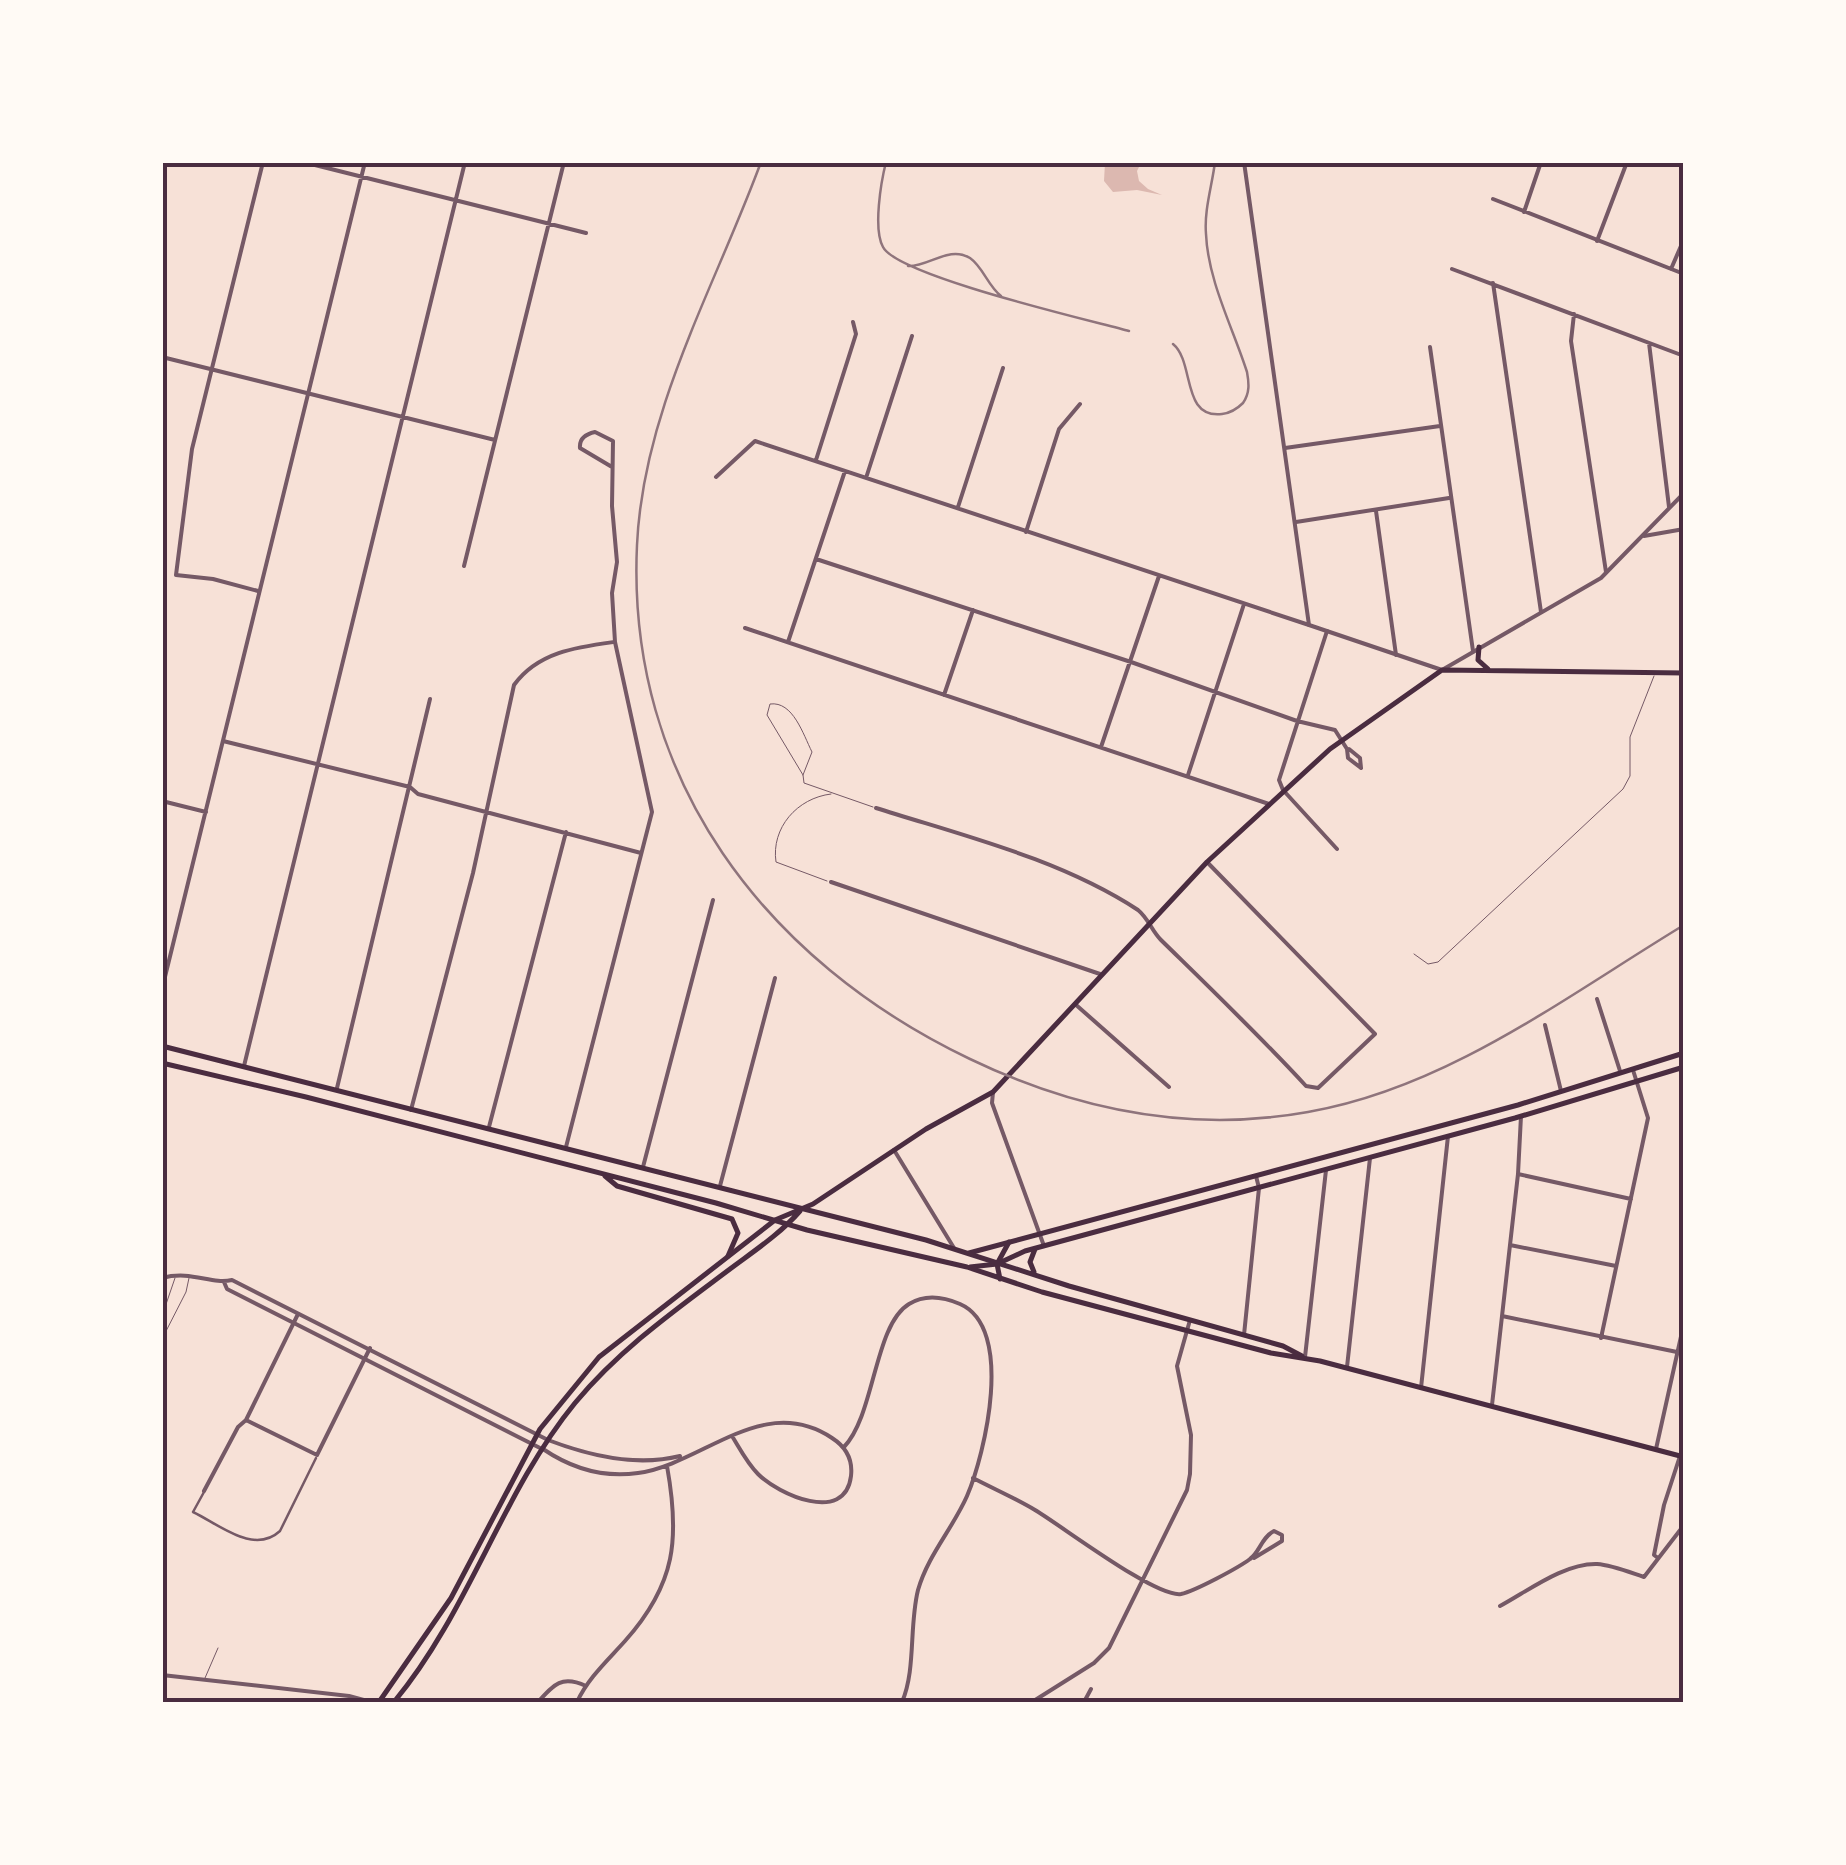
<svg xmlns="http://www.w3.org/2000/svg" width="1846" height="1865" viewBox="0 0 1846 1865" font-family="'Sofia Sans Condensed',sans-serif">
  <rect width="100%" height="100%" fill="#f7e1d7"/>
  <!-- water -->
  <path fill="#dcb8b0" d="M 1105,163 L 1141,163 L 1137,171 L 1139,181 L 1148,189 L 1162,195 L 1137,190 L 1113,192 L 1104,181 Z"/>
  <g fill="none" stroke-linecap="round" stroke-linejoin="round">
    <!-- service -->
    <path stroke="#755966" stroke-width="1" d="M 803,775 L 812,752 C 803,734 793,701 770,704 L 767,715 L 803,775 L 804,783 L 873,807
      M 827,881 L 776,862 C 771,828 797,798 831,794
      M 1414,954 L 1428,964 L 1438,962 L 1623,789 L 1630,776 L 1630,737 L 1654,676
      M 162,1316 L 175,1278
      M 162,1339 L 186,1292 L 189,1278
      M 205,1678 L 218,1648"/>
    <!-- pedestrian -->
    <path stroke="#755966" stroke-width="2.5" d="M 204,1492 L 193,1512 C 220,1525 254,1555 280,1531 L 316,1458"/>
    <!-- minor -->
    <path stroke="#755966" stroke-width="4" d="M 303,162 L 586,233
      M 162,173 L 165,162
      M 1493,199 L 1684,274
      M 1524,212 L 1541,162
      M 1597,241 L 1627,162
      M 1452,269 L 1684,356
      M 1671,269 L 1684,239
      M 1493,283 L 1541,612
      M 1574,314 L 1571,341 L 1606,572
      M 1649,343 L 1669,507
      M 1430,347 L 1473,651
      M 162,357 L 495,440
      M 1285,448 L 1440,426
      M 816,460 L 856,334 L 853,322
      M 716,477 L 755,441 L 1309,625
      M 866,478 L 912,336
      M 958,507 L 1003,368
      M 1376,511 L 1396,655
      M 1296,522 L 1449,498
      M 1026,532 L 1059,429 L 1080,404
      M 1644,536 L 1684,529
      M 816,559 L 1131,662 L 1297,721 L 1335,730 L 1347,749 L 1348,758 L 1361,768
      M 464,566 L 564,162
      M 258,591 L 213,579 L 176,575 L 192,449 L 263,162
      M 745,628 L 1269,804
      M 1327,631 L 1279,780 L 1283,790 L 1337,849
      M 788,642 L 845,471
      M 944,695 L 973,610
      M 223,741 L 410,787 L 418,794 L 641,853
      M 1101,747 L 1159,576
      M 1349,749 L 1360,758 L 1361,768
      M 1188,775 L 1244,604
      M 162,801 L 206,812
      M 876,808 C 964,836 1060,859 1138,910 C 1148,918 1152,931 1161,940 C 1210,988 1259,1035 1306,1086 L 1318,1088 L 1375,1034 L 1207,862
      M 831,882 L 1100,974
      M 162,989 L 365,162
      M 1597,999 L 1620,1071
      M 1075,1004 L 1169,1087
      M 1545,1025 L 1561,1091
      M 244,1066 L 465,162
      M 337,1088 L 430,699
      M 993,1092 L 992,1103 L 1044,1246
      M 411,1110 L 473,873 L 514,685 C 538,652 577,647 614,642
      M 489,1127 L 566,832
      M 566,1147 L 652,812 L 615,642 L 612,593 L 617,562 L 612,506 L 613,441 L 595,432 C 586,434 579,438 580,448 L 612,467
      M 894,1150 L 954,1248
      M 643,1167 L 713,900
      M 1518,1174 L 1631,1199
      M 720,1186 L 775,978
      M 1510,1245 L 1616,1266
      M 1502,1316 L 1677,1352
      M 1244,1335 L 1259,1188 L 1256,1176
      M 1601,1338 L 1648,1118 L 1633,1070
      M 1305,1357 L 1326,1170
      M 1347,1367 L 1370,1158
      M 1421,1388 L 1448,1136
      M 1492,1405 L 1518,1174 L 1521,1116
      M 246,1420 L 317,1455 L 370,1348
      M 548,1440 C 590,1456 636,1467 680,1456
      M 844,1447 C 875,1415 874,1325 909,1304 C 925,1294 944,1297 960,1304 C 1015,1328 985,1454 967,1496 C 953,1528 928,1555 918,1590 C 909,1626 916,1670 902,1702
      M 543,1449 C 571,1468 604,1478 638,1473 C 703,1464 763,1392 832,1438 C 846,1447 853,1459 851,1476 C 845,1525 778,1494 758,1474 C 747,1463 740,1449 732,1436
      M 1656,1449 L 1684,1323
      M 973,1478 C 994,1489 1015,1498 1035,1510 C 1062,1526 1156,1598 1181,1594 C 1195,1591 1238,1568 1250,1559 C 1260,1552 1261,1538 1274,1531 L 1282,1535 L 1282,1541 L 1254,1558
      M 204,1491 L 238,1427 L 246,1420 L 298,1314
      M 1658,1558 L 1654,1555 L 1664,1505 L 1680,1456
      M 1500,1606 C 1528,1591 1564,1563 1597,1564 C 1612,1565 1629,1572 1644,1577 L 1684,1525
      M 162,1675 L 349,1696 L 371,1702
      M 538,1702 C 554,1684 562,1675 586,1686
      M 577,1702 C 588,1678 608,1660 625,1641 C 676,1584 680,1538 667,1466
      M 1032,1702 L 1094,1663 L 1109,1648 L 1187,1490 L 1190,1474 L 1191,1435 L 1177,1366 L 1190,1320
      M 1084,1702 L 1091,1689"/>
    <!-- tertiary -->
    <path stroke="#755966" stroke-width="4" d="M 1244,162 L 1309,625 L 1442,670 L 1601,578 L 1684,493
      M 162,1278 C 192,1270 211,1285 232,1280 L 548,1440
      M 224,1282 L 227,1289 L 542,1449"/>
    <!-- secondary -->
    <path stroke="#4a2c40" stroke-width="5" d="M 1479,647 L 1478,660 L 1488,669
      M 379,1702 L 451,1598 L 540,1429 L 599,1357 L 775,1220 L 813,1204 L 926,1129 L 993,1092 L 1207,862 L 1330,749 L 1442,670 L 1684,673
      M 394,1702 C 469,1612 502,1492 575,1403 C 620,1349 674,1311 730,1269 C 754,1251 780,1234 800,1211"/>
    <!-- primary -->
    <path stroke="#4a2c40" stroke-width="5" d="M 969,1253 L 1518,1105 L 1684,1053
      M 970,1267 L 997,1264 L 1025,1251 L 1515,1118 L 1684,1067"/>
    <!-- trunk -->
    <path stroke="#4a2c40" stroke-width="5" d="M 162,1046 L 926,1240 L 1069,1286 L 1283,1346 L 1302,1356
      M 162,1063 L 306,1097 L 716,1203 L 807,1230 L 967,1267 L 1042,1292 L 1271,1353 L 1320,1361 L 1684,1457
      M 605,1176 L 617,1186 L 732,1219 L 738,1233 L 728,1256
      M 1034,1272 L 1030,1262 L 1035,1249
      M 1000,1279 L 997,1264 L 1009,1242"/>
    <!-- rail -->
    <path stroke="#8f747c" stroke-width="2.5" d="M 761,162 C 715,287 643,410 637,545 C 626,779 765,961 970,1059 C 1076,1110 1191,1133 1308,1112 C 1447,1088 1565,997 1684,925
      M 886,162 C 881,182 873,229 883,247 C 898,276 1089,320 1129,331
      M 908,266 C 929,267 949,245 970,258 C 983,267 988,286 1001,296
      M 1173,344 C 1195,362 1181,419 1222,414 C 1231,413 1237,409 1243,403 C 1250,393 1249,383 1247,372 C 1233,328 1208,281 1206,234 C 1204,210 1212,186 1215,162"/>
  </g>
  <!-- border -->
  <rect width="1846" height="1865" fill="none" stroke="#fffaf5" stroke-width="330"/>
  <rect x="165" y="165" width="1516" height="1535" fill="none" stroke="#4a2c40" stroke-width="4"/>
</svg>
